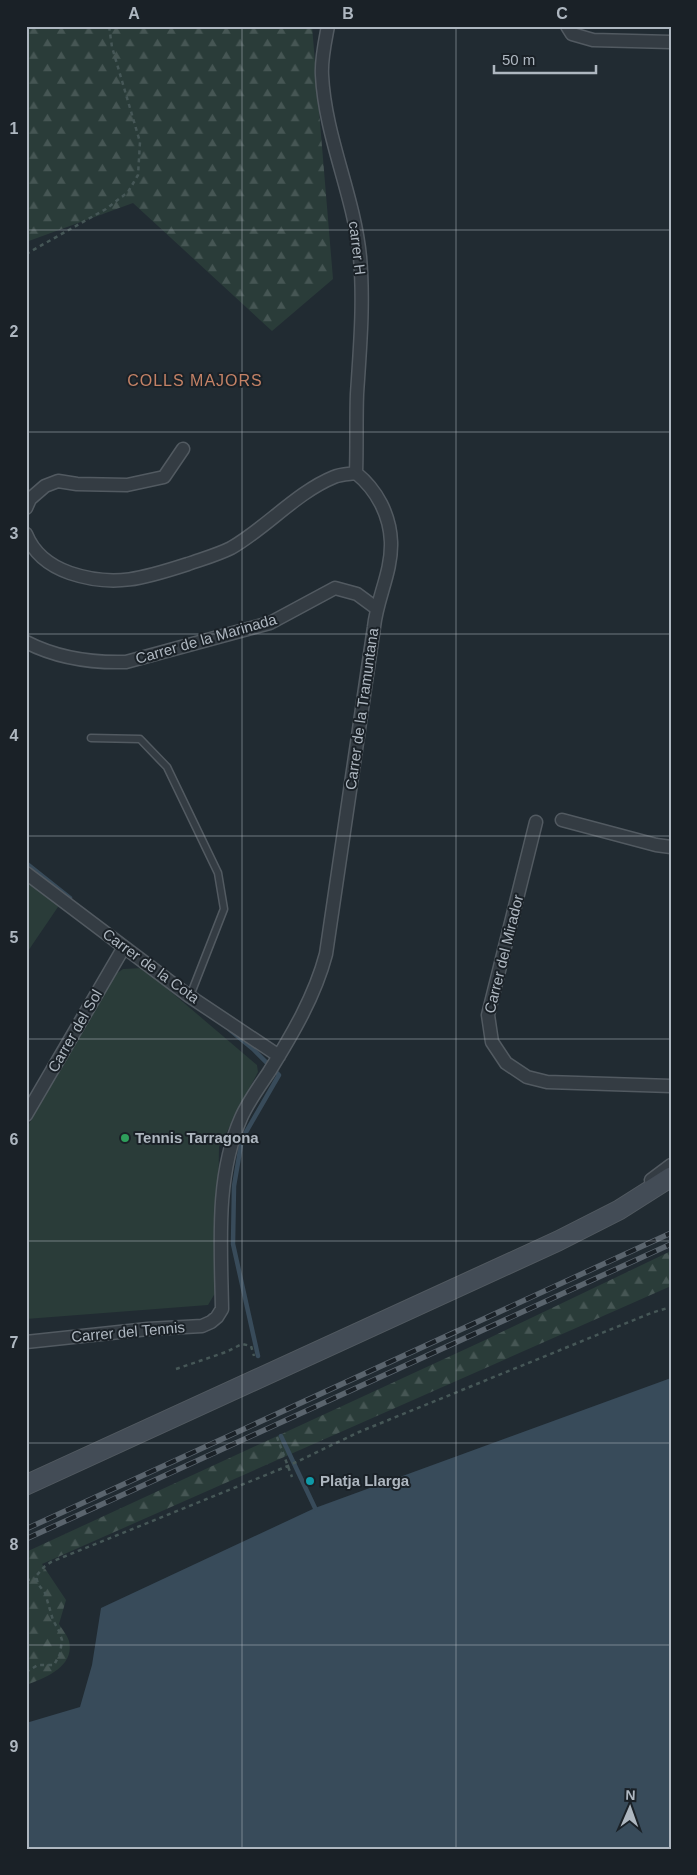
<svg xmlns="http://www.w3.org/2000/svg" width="697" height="1875" viewBox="0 0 697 1875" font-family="Helvetica,sans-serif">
  <defs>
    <pattern id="forest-firs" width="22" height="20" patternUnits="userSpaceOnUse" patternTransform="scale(1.25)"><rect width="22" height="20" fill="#2a3c39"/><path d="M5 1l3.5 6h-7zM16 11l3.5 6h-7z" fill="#465654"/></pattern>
  </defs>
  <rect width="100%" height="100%" fill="#212b32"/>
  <!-- green -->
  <path fill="#2a3c39" d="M 26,881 L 60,904 L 26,954 Z
    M 143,968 L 257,1065 L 258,1072 L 219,1147 L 217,1290 L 208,1305 L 26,1319 L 26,1129 L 116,974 L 123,969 Z"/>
  <!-- forest -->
  <path fill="url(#forest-firs)" d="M 26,26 L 312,26 L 333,279 L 272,331 L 133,203 L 26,242 Z
    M 671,1251 L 671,1286 L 42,1564 L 66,1600 L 59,1624 C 62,1629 67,1635 69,1641 C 75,1667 45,1678 26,1685 L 26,1552 L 483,1341 Z"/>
  <!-- water -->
  <path fill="#384b5a" d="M 671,1378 L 671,1849 L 26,1849 L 26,1723 L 80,1707 L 92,1665 L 101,1608 L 315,1508 Z"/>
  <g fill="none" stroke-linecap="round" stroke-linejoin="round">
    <!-- stream -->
    <path stroke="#384b5a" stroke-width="4.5" d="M 26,863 L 70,898
      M 230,1030 L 253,1049 L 279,1075 L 242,1139 L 234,1186 L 233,1244 L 258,1356
      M 281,1436 L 315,1508"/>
    <!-- lane casing -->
    <g stroke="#525a61" stroke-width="9">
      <path id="lane" d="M 91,738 L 140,739 L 167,767 L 218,873 L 224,909 L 190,996"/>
    </g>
    <!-- street casing -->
    <g stroke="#525a61" stroke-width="15">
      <path id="street" d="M 328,26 C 325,42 321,59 322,75 C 325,137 354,195 360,257 C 364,303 360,348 357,394 C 356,420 357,447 356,473
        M 567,26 L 572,34 L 593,40 L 671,42
        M 26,508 L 30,499 L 45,486 L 58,481 L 77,484 L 127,485 L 164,477 L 183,449
        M 26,534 C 34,554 50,566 70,573 C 114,588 145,578 188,564 C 202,559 217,555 231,548 C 266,528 297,492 334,477 C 340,474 349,474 356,473 C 377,490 390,515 391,542 C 392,572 377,598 374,627 C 359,736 343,845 326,954 C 315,996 292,1035 269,1072 C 259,1087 248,1102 241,1118 C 215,1177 221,1245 222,1309 L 217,1317 L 211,1322 L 202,1326 L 148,1329 L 26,1342
        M 26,642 C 57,658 92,663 126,662 L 270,623 L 335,588 L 357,594 L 376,608
        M 562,820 L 656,845 L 671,847
        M 536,822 L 488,1015 L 492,1042 L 506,1063 L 527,1077 L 547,1082 L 671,1086
        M 26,873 L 189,996 L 279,1056
        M 26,1115 L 124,947
        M 651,1180 L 671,1165"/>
    </g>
    <!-- secondary casing -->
    <g stroke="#525a61" stroke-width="21">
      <path id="secondary" d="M 26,1485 L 558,1241 L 619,1210 L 671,1177"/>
    </g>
    <!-- path -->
    <path stroke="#465757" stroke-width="2.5" stroke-dasharray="4 4" stroke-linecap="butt" d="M 26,254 L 106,209 L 128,192 L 138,175 L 140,142 L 112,47 L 109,26
      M 176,1369 L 226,1352 L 242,1344 L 251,1346 L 254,1356
      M 277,1437 L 292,1477
      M 26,1580 L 37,1579
      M 26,1672 L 38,1665 L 54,1665 L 60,1654 L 62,1640 L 59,1631 L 53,1620 L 45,1593 L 38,1584 L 36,1576 L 44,1567 L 51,1562 L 288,1466 L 359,1432 L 651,1313 L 671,1307"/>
    <!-- lane -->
    <use href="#lane" stroke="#343c43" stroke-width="6"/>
    <!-- street -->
    <use href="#street" stroke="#343c43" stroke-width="12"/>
    <!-- secondary -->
    <use href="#secondary" stroke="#434c56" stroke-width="19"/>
    <!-- rail casing -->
    <g stroke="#5a646d" stroke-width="5.5">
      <path id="rail" d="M 26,1529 L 671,1233
        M 26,1539 L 671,1244"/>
    </g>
    <!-- rail -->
    <use href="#rail" stroke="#1a2127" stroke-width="4" stroke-dasharray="11" stroke-linecap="butt"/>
  </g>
  <!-- grid -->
  <path fill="none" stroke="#aeb7c0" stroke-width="1" stroke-opacity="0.55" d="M 242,26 L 242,1849M 456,26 L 456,1849M 26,230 L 671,230M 26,432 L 671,432M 26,634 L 671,634M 26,836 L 671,836M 26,1039 L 671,1039M 26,1241 L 671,1241M 26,1443 L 671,1443M 26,1645 L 671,1645"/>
  <!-- markers -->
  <circle fill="#2e9e5b" stroke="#1a2127" stroke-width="2" cx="125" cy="1138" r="5"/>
  <circle fill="#0f9aa8" stroke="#1a2127" stroke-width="2" cx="310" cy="1481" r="5"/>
  <g text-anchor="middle" stroke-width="4" stroke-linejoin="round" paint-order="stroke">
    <!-- street labels -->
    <g font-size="15" fill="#aeb7c0" stroke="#1a2127">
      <text transform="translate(357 248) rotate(83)" y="5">carrer H</text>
      <text transform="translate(206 639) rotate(-16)" y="5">Carrer de la Marinada</text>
      <text transform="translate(362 709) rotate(-82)" y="5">Carrer de la Tramuntana</text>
      <text transform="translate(504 954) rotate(-76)" y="5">Carrer del Mirador</text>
      <text transform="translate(151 966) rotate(36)" y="5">Carrer de la Cota</text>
      <text transform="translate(75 1031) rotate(-60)" y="5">Carrer del Sol</text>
      <text transform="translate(128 1332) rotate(-5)" y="5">Carrer del Tennis</text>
    </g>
    <!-- poi labels -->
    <g font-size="15" font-weight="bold" fill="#aeb7c0" stroke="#1a2127" text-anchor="start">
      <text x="135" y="1143">Tennis Tarragona</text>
      <text x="320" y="1486">Platja Llarga</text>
    </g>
    <!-- neighbourhood labels -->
    <g font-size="16" letter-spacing="1" fill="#c48266" stroke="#1a2127">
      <text x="195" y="386">COLLS MAJORS</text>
    </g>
  </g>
  <!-- border -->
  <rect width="697" height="1875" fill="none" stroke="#1a2127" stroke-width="55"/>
  <!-- north arrow -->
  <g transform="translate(630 1808) rotate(2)" stroke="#1a2127" stroke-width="4" paint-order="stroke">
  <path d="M0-4L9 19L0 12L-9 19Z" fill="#aeb7c0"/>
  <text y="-8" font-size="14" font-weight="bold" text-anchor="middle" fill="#aeb7c0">N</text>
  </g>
  <!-- scale -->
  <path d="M494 65v8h102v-8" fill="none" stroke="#aeb7c0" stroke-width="2.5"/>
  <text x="502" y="65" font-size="15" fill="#aeb7c0" stroke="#1a2127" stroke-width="4" paint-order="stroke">50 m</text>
  <rect x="28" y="28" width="642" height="1820" fill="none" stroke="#aeb7c0" stroke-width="2"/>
  <g font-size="16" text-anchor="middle" font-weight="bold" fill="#aeb7c0">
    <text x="134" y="19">A</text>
    <text x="348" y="19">B</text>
    <text x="562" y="19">C</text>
    <text x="14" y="134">1</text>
    <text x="14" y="337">2</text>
    <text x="14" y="539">3</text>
    <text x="14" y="741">4</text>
    <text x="14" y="943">5</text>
    <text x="14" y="1145">6</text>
    <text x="14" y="1348">7</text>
    <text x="14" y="1550">8</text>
    <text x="14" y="1752">9</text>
  </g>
</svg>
